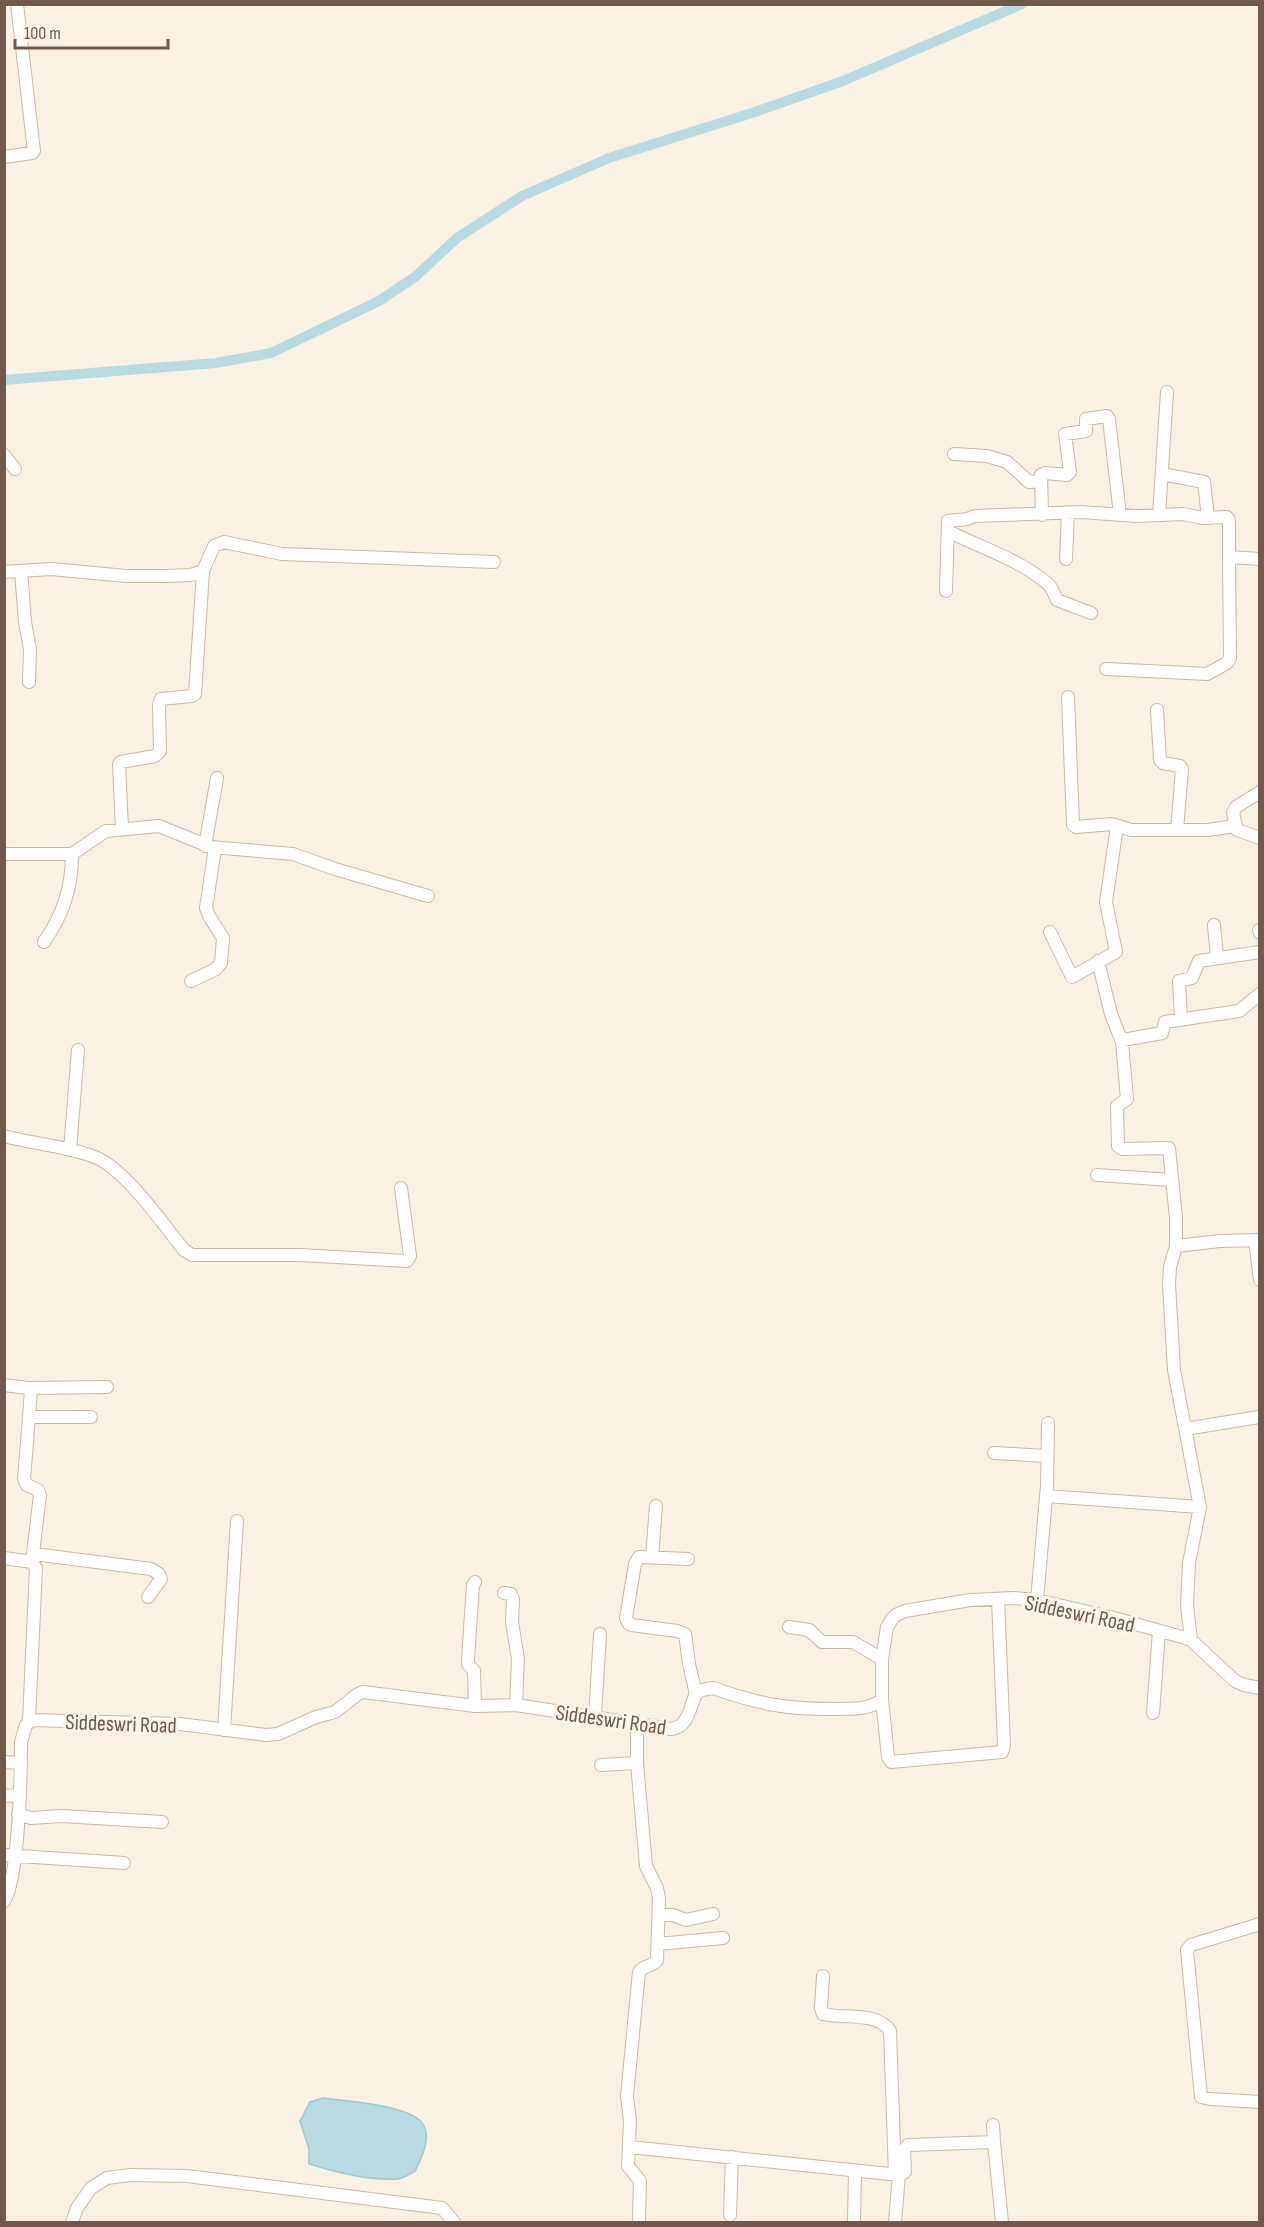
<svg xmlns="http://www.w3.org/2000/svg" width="1264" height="2227" viewBox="0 0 1264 2227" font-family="'Sofia Sans Condensed',sans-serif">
  <rect width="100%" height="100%" fill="#f9f1e3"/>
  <!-- water -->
  <path fill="#badae1" stroke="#a1c9d1" stroke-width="1.5" d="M 323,2098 C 345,2101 415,2105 424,2126 C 431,2140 421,2159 415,2171 C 410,2174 404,2178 398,2179 C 372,2181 335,2172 309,2164 L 309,2149 L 300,2121 L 310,2102 Z"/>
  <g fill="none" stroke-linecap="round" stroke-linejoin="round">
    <!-- canal -->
    <path stroke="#badae1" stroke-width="10" d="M 4,380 L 216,363 L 271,353 L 379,301 L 415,277 L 457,238 L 522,196 L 609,158 L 752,113 L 843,81 L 1022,4"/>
    <!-- minor casing -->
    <g stroke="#c9b9ab" stroke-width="14">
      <path id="minor" d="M 4,157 L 32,153 L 34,151 L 17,4
        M 954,454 L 987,456 L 1007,462 L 1029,482 L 1041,481
        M 4,455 L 15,469
        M 1162,474 L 1204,482 L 1208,518
        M 1042,515 L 1041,475 L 1045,473 L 1067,475 L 1070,472 L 1065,434 L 1086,431 L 1086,419 L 1107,416 L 1109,419 L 1120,515
        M 1159,515 L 1167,392
        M 948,531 C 981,548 1019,559 1048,584 C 1053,588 1054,595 1057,600 L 1091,613
        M 1066,559 L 1068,513
        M 21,571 L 25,622 L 30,649 L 29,682
        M 4,572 L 51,569 L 126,576 L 165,576 L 191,575 L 203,571 L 214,546 L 224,542 L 282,554 L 494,562
        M 946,591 L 948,521 L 967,519 L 975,516 L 1081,512 L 1137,516 L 1183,514 L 1203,518 L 1227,517 L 1229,520 L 1229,557 L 1260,559
        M 1106,669 L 1207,674 L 1227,663 L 1230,658 L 1229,557
        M 1068,697 L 1073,825 L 1076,827 L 1112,824 L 1131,830 L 1208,830 L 1235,826
        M 1157,710 L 1160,760 L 1163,763 L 1180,766 L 1182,769 L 1177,830
        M 1260,792 L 1236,807 L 1233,813 L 1237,830 L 1260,838
        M 122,829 L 119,764 L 121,762 L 155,756 L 160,751 L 159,704 L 161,699 L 192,696 L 195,694 L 203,571
        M 205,846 L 217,778
        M 4,854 L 72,854 L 106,831 L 159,826 L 211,847 L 293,854 L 335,869 L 428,896
        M 1214,925 L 1217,957
        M 1259,930 L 1260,933
        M 1050,932 L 1072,977 L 1116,952 L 1106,902 L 1117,826
        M 44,942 C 63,915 72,888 72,854
        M 1098,961 L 1111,1014 L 1122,1042
        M 191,981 L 216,969 L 221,963 L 223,938 L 209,916 L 206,908 L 215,848
        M 1181,1019 L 1179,981 L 1192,978 L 1199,961 L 1260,952
        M 4,1136 C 34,1144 66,1146 95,1157 C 126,1170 162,1223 184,1250 L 192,1255 L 300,1255 L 407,1261 L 410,1256 L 401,1188
        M 70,1150 L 78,1050
        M 1097,1175 L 1172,1180
        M 1255,1240 L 1260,1280
        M 1176,1246 L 1176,1218 L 1169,1148 L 1122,1149 L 1118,1146 L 1117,1106 L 1127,1099 L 1122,1042 L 1123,1040 L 1162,1033 L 1165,1022 L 1239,1011 L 1260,994
        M 4,1385 L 28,1388 L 31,1391 L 24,1479 L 27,1485 L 38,1490 L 40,1495 L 32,1562
        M 30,1388 L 107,1387
        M 29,1417 L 91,1417
        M 1185,1429 L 1259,1417
        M 994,1453 L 1047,1456
        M 1046,1496 L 1200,1507
        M 34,1554 L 151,1569 L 159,1574 L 161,1579 L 148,1597
        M 652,1557 L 656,1506
        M 4,1558 L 32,1562 L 36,1568 L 29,1721
        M 688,1559 L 639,1557 L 635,1564 L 626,1618 L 629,1624 L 632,1625 L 677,1631 L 685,1634 L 689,1664 L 696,1694
        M 504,1593 L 511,1594 L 513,1599 L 512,1622 L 518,1659 L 516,1705
        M 1037,1600 L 1047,1486 L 1048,1423
        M 789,1627 L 809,1630 L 822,1642 L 853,1642 L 882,1659
        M 1191,1640 L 1187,1605 L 1189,1563 L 1200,1507 L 1174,1370 L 1169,1284 L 1170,1267 L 1176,1246 L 1220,1241 L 1260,1240
        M 882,1700 L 888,1757 L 891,1762 L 1002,1752 L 1004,1745 L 998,1599
        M 475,1706 L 474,1671 L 468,1664 L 468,1659 L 473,1585 L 475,1582
        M 1153,1713 L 1159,1631
        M 595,1716 L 600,1634
        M 637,1723 L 637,1763 L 646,1866 L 657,1888 L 659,1898 L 657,1960 C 653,1967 643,1965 639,1972 L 627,2096 L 630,2121 L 628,2166 L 640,2181 L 639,2222
        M 224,1730 L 237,1521
        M 4,1762 L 21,1763
        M 601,1765 L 637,1763
        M 4,1796 L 19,1795
        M 18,1814 L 31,1818 L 62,1816 L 162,1822
        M 4,1855 L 124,1863
        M 4,1901 C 19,1879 21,1773 21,1742 L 26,1725 L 32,1720 L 180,1724 L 266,1735 L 278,1734 L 316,1717 L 335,1712 L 358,1694 L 363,1692 L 475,1706 L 516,1705 L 671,1729 C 689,1727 689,1708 696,1694 L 702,1690 L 713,1688 C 759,1704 784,1709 832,1709 C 851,1708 866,1711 882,1700 L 882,1659 L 887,1627 L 892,1619 L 896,1615 L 905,1611 L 970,1600 L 1014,1598 L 1037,1600 L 1114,1618 L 1182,1637 L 1191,1640 L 1235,1681 L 1244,1685 L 1260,1688
        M 659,1915 L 673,1915 L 686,1920 L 713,1914
        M 1260,1924 L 1191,1945 L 1187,1950 L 1201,2097 L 1210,2099 L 1260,2102
        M 658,1944 L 723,1938
        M 823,1976 L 821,2008 L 823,2014 C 844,2019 877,2011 890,2031 L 895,2174
        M 994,2142 L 1002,2222
        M 630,2147 L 899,2175 L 905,2172 L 904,2150 L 908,2145 L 994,2142 L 993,2125
        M 730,2215 L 732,2157
        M 72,2222 L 77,2208 L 91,2188 L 107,2178 L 130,2175 L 187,2176 L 442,2208 L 454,2222
        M 854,2222 L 855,2171
        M 895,2222 L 899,2175"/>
    </g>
    <!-- minor -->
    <use href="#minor" stroke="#fff" stroke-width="12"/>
  </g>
  <g text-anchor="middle" stroke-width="6" stroke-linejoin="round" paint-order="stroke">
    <!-- street labels -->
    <g font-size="22" fill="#6f594c" stroke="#fdf5e8">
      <text transform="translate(1080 1613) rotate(12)" y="8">Siddeswri Road</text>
      <text transform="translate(611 1719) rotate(8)" y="8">Siddeswri Road</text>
      <text transform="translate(121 1723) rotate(2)" y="8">Siddeswri Road</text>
    </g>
  </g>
  <!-- border -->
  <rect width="1264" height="2227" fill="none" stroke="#6f594c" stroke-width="12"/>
  <!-- scale -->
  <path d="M15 39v9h153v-9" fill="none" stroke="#6f594c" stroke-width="3"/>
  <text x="24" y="39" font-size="18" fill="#6f594c" stroke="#fdf5e8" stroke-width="4.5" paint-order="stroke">100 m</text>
</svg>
